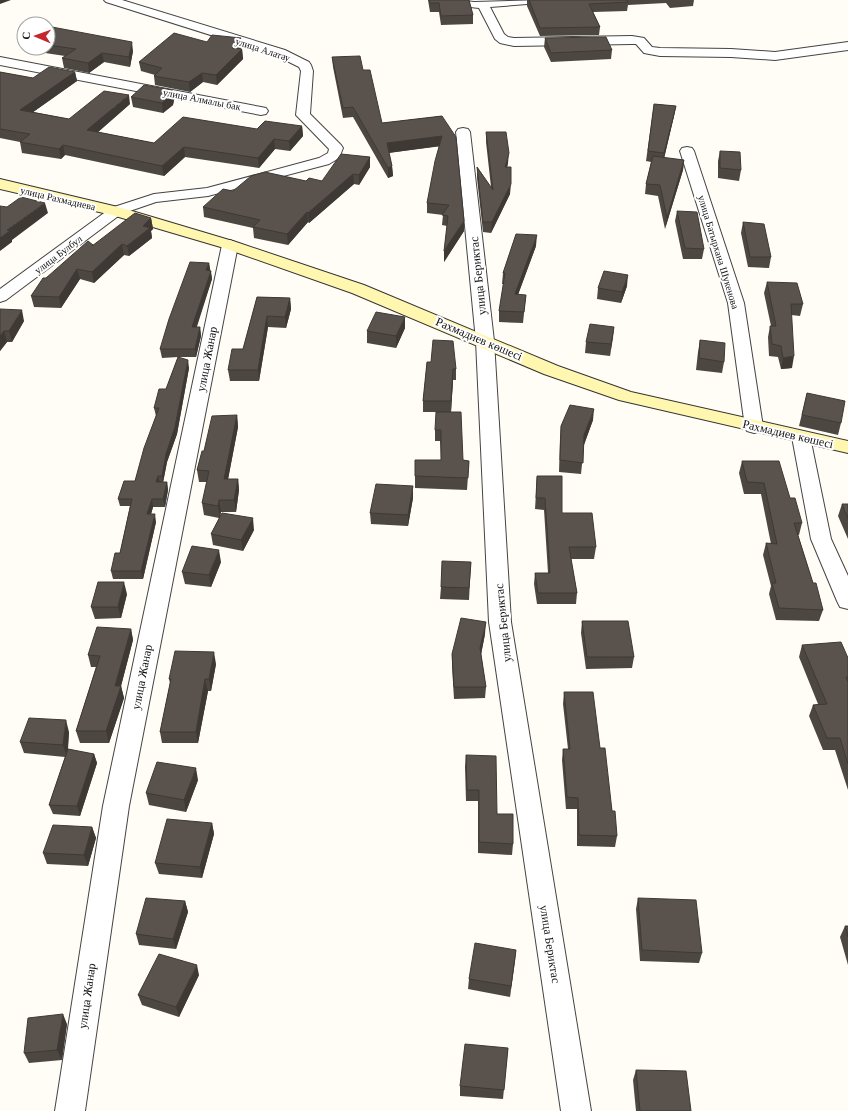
<svg xmlns="http://www.w3.org/2000/svg" width="848" height="1111" viewBox="0 0 848 1111" font-family="Georgia,serif">
  <rect width="100%" height="100%" fill="#fffdf5"/>
  <g fill="none" stroke-linecap="round" stroke-linejoin="round">
    <!-- street casing -->
    <g stroke="#444" stroke-width="2">
      <path id="street" d="M 104,0 L 122,0 L 285,50 L 309,62 L 311,65 L 313,71 L 310,114 L 341,145 L 343,148 L 339,158 L 329,164 L 208,196 L 156,202 L 121,214 L 6,300 L 0,302 L 0,289 L 111,208 L 154,194 L 207,188 L 319,158 L 328,153 L 329,149 L 296,115 L 301,71 L 299,67 L 277,56 L 106,2 Z
        M 457,0 L 474,2 L 546,0 L 540,3 L 490,7 L 504,34 L 508,37 L 514,38 L 632,36 L 644,38 L 652,47 L 660,48 L 731,49 L 775,52 L 848,42 L 848,50 L 775,60 L 731,57 L 660,56 L 644,53 L 636,44 L 632,44 L 514,46 L 500,43 L 495,39 L 479,8 L 461,6 Z
        M 0,57 L 261,107 L 266,108 L 268,111 L 266,114 L 261,115 L 0,65 Z
        M 463,128 L 468,129 L 470,132 L 494,341 L 511,622 L 591,1111 L 561,1111 L 489,622 L 476,341 L 456,132 L 458,129 Z
        M 687,147 L 692,148 L 694,151 L 744,303 L 763,427 L 761,431 L 754,433 L 747,431 L 745,427 L 728,303 L 680,151 L 682,148 Z
        M 230,240 L 235,242 L 238,245 L 129,806 L 85,1111 L 55,1111 L 103,806 L 222,245 L 225,242 Z
        M 801,431 L 808,433 L 810,437 L 831,539 L 848,576 L 848,609 L 840,607 L 837,601 L 811,539 L 792,437 L 794,433 Z"/>
    </g>
    <!-- secondary casing -->
    <g stroke="#333" stroke-width="2">
      <path id="secondary" d="M 0,179 L 122,208 L 236,242 L 364,285 L 558,366 L 631,392 L 848,441 L 848,453 L 619,400 L 544,374 L 352,293 L 224,248 L 112,215 L 0,189 Z"/>
    </g>
    <!-- street -->
    <use href="#street" fill="#fff" fill-rule="evenodd"/>
    <!-- secondary -->
    <use href="#secondary" fill="#fff6b0" fill-rule="evenodd"/>
  </g>
  <!-- wall -->
  <path fill="#4d4742" d="M 428,0 L 469,0 L 473,15 L 473,24 L 441,25 L 439,12 L 430,12 Z
    M 527,0 L 694,0 L 693,6 L 670,8 L 666,3 L 628,5 L 627,11 L 593,12 L 600,27 L 599,35 L 540,36 L 527,6 Z
    M 48,30 L 133,51 L 130,67 L 104,62 L 89,73 L 64,68 L 62,58 L 65,56 L 32,51 L 31,48 L 48,48 Z
    M 241,38 L 242,47 L 240,49 L 242,49 L 243,59 L 217,85 L 203,82 L 190,92 L 155,85 L 154,76 L 155,75 L 141,71 L 139,62 L 207,42 Z
    M 545,38 L 612,50 L 611,59 L 551,62 L 544,47 Z
    M 332,57 L 363,70 L 382,123 L 442,116 L 464,221 L 464,231 L 444,262 L 447,226 L 442,225 L 443,215 L 427,213 L 427,203 L 439,146 L 389,153 L 392,166 L 393,176 L 388,178 L 353,117 L 343,118 L 333,67 Z
    M 0,72 L 33,78 L 75,72 L 77,81 L 33,112 L 69,119 L 130,104 L 98,132 L 154,143 L 257,129 L 302,126 L 303,136 L 290,151 L 275,149 L 259,168 L 185,157 L 164,176 L 65,155 L 61,159 L 22,153 L 20,142 L 0,138 Z
    M 131,97 L 174,100 L 173,105 L 163,113 L 133,107 Z
    M 654,104 L 676,106 L 674,116 L 664,158 L 684,160 L 683,170 L 665,229 L 658,196 L 645,194 L 646,184 L 651,162 L 646,161 Z
    M 486,132 L 508,163 L 507,167 L 510,194 L 491,233 L 483,232 L 477,178 L 477,167 L 491,187 L 486,142 Z
    M 720,151 L 741,170 L 739,181 L 718,178 L 718,161 Z
    M 370,157 L 370,167 L 359,185 L 354,184 L 309,223 L 308,222 L 288,245 L 254,238 L 253,228 L 204,217 L 203,207 L 233,191 L 306,181 L 322,181 Z
    M 677,211 L 704,249 L 702,259 L 683,259 L 675,221 Z
    M 151,218 L 153,229 L 151,231 L 152,238 L 129,256 L 124,255 L 94,283 L 80,279 L 61,308 L 34,307 L 31,296 L 46,278 L 93,245 Z
    M 743,222 L 771,257 L 769,268 L 748,267 L 741,233 Z
    M 536,246 L 518,295 L 526,295 L 523,323 L 499,322 L 499,311 L 504,284 L 502,284 L 503,273 Z
    M 209,263 L 212,279 L 196,327 L 200,327 L 201,336 L 196,357 L 178,357 L 189,368 L 177,434 L 167,462 L 163,482 L 167,482 L 168,490 L 165,507 L 153,507 L 151,514 L 156,522 L 143,579 L 113,579 L 111,571 L 120,553 L 130,506 L 120,506 L 118,499 L 135,481 L 156,416 L 154,408 L 166,389 L 178,357 L 162,358 L 160,349 Z
    M 767,282 L 803,304 L 800,316 L 791,315 L 792,368 L 781,369 L 778,357 L 769,356 L 768,337 L 770,326 L 771,326 L 764,293 Z
    M 627,286 L 621,303 L 597,299 L 598,288 Z
    M 257,297 L 290,298 L 291,309 L 286,328 L 268,327 L 259,381 L 230,381 L 228,370 L 243,349 Z
    M 0,309 L 24,321 L 12,342 L 7,342 L 0,351 Z
    M 614,327 L 610,356 L 585,353 L 586,342 Z
    M 405,328 L 396,348 L 367,343 L 367,331 Z
    M 700,340 L 724,362 L 722,373 L 696,370 L 698,352 Z
    M 427,362 L 456,369 L 456,380 L 453,380 L 451,412 L 463,460 L 469,461 L 467,490 L 415,488 L 415,476 L 441,460 L 440,441 L 435,441 L 435,430 L 446,412 L 423,412 L 423,401 Z
    M 807,393 L 841,423 L 838,435 L 799,426 Z
    M 237,415 L 238,427 L 228,479 L 238,479 L 239,490 L 236,512 L 221,512 L 220,516 L 254,530 L 243,551 L 213,545 L 211,534 L 219,518 L 204,515 L 202,503 L 207,482 L 199,482 L 197,470 L 204,451 Z
    M 593,420 L 584,445 L 581,474 L 559,472 L 560,438 L 561,426 Z
    M 742,461 L 790,498 L 802,523 L 799,535 L 798,535 L 813,583 L 823,610 L 819,621 L 776,620 L 769,594 L 771,586 L 763,555 L 766,543 L 771,544 L 761,494 L 744,494 L 739,473 Z
    M 537,476 L 562,513 L 596,547 L 594,559 L 571,559 L 577,593 L 576,604 L 537,604 L 534,584 L 535,573 L 548,573 L 544,510 L 535,509 Z
    M 413,498 L 408,526 L 371,524 L 370,513 Z
    M 842,504 L 848,504 L 848,539 L 838,516 Z
    M 221,562 L 211,587 L 185,584 L 182,572 Z
    M 471,562 L 469,600 L 440,599 L 441,587 Z
    M 127,594 L 121,618 L 95,619 L 91,607 Z
    M 582,621 L 634,657 L 632,668 L 586,669 L 581,633 Z
    M 131,629 L 133,640 L 121,686 L 124,698 L 109,743 L 80,743 L 76,731 L 96,667 L 91,667 L 88,655 Z
    M 485,634 L 481,654 L 486,687 L 485,698 L 454,699 L 452,666 L 452,654 Z
    M 802,645 L 848,658 L 848,790 L 835,750 L 823,750 L 809,716 L 813,705 L 818,704 L 799,657 Z
    M 216,664 L 211,691 L 208,691 L 198,743 L 162,743 L 160,732 L 170,683 L 169,679 Z
    M 564,692 L 600,748 L 617,836 L 615,847 L 577,846 L 577,809 L 566,809 L 562,760 L 563,749 L 568,749 L 563,704 Z
    M 69,732 L 68,750 L 94,754 L 97,763 L 80,816 L 53,814 L 49,805 L 65,757 L 24,753 L 20,742 Z
    M 466,755 L 513,844 L 512,855 L 478,853 L 478,801 L 466,801 L 465,767 Z
    M 198,780 L 186,812 L 149,805 L 146,793 Z
    M 212,823 L 214,834 L 202,878 L 159,874 L 155,863 Z
    M 92,827 L 96,838 L 88,866 L 47,864 L 43,853 Z
    M 638,898 L 702,953 L 699,963 L 640,961 L 636,909 Z
    M 185,901 L 188,912 L 176,949 L 139,945 L 136,934 Z
    M 845,926 L 848,926 L 848,965 L 840,937 Z
    M 516,950 L 510,997 L 468,989 L 469,979 Z
    M 199,975 L 179,1017 L 142,1005 L 138,995 Z
    M 67,1024 L 62,1060 L 29,1063 L 24,1053 Z
    M 508,1048 L 503,1099 L 460,1096 L 460,1086 Z
    M 636,1070 L 691,1111 L 636,1111 L 633,1080 Z"/>
  <!-- shaded-wall -->
  <path fill="#3f3936" d="M 0,0 L 11,0 L 0,4 Z
    M 241,38 L 242,47 L 233,57 L 232,48 Z
    M 132,42 L 133,51 L 130,67 L 129,57 Z
    M 242,49 L 243,59 L 217,85 L 216,75 Z
    M 102,53 L 104,62 L 89,73 L 88,63 Z
    M 75,72 L 77,81 L 22,120 L 20,110 Z
    M 202,73 L 203,82 L 190,92 L 189,82 Z
    M 172,90 L 174,100 L 173,105 L 163,113 L 162,103 Z
    M 129,95 L 130,104 L 89,140 L 87,130 Z
    M 676,106 L 674,116 L 663,163 L 664,153 Z
    M 302,126 L 303,136 L 290,151 L 289,141 Z
    M 442,136 L 442,146 L 387,153 L 387,143 Z
    M 274,139 L 275,149 L 259,168 L 258,158 Z
    M 63,145 L 65,155 L 61,159 L 59,149 Z
    M 184,147 L 185,157 L 164,176 L 162,166 Z
    M 509,153 L 508,163 L 505,177 L 505,167 Z
    M 370,157 L 370,167 L 359,185 L 359,175 Z
    M 684,160 L 683,170 L 665,229 L 667,218 Z
    M 392,166 L 393,176 L 388,178 L 388,168 Z
    M 353,174 L 354,184 L 309,223 L 308,213 Z
    M 511,184 L 510,194 L 491,233 L 492,222 Z
    M 45,203 L 48,213 L 12,240 L 12,242 L 0,251 L 0,238 L 7,230 Z
    M 307,212 L 308,222 L 288,245 L 287,234 Z
    M 151,218 L 153,229 L 151,231 L 152,238 L 129,256 L 127,246 L 143,226 Z
    M 464,221 L 464,231 L 444,262 L 444,251 Z
    M 537,235 L 536,246 L 514,305 L 515,294 Z
    M 122,244 L 124,255 L 94,283 L 92,272 Z
    M 209,263 L 210,271 L 206,270 Z
    M 77,269 L 80,279 L 61,308 L 59,297 Z
    M 211,271 L 212,279 L 194,336 L 192,327 Z
    M 628,275 L 627,286 L 621,303 L 622,292 Z
    M 290,298 L 291,309 L 286,328 L 285,317 Z
    M 22,310 L 24,321 L 12,342 L 9,331 Z
    M 267,316 L 268,327 L 259,381 L 258,370 Z
    M 405,317 L 405,328 L 396,348 L 396,336 Z
    M 200,327 L 201,336 L 196,357 L 195,349 Z
    M 614,327 L 613,338 L 610,356 L 611,344 Z
    M 4,331 L 7,342 L 0,351 L 0,336 Z
    M 794,356 L 792,368 L 781,369 L 783,358 Z
    M 188,360 L 189,368 L 177,434 L 167,462 L 163,483 L 162,476 L 166,454 Z
    M 453,369 L 453,380 L 451,412 L 451,401 Z
    M 594,409 L 593,420 L 583,447 L 584,435 Z
    M 237,415 L 238,427 L 226,490 L 224,479 Z
    M 158,476 L 160,483 L 156,482 Z
    M 238,479 L 239,490 L 236,512 L 234,500 Z
    M 167,482 L 168,490 L 165,507 L 163,499 Z
    M 413,486 L 413,498 L 408,526 L 408,515 Z
    M 152,499 L 153,507 L 149,522 L 147,514 Z
    M 219,500 L 221,512 L 220,518 L 218,506 Z
    M 155,514 L 156,522 L 143,579 L 141,571 Z
    M 253,518 L 254,530 L 243,551 L 241,540 Z
    M 219,550 L 221,562 L 211,587 L 209,575 Z
    M 124,582 L 127,594 L 121,618 L 118,607 Z
    M 486,622 L 485,634 L 480,660 L 480,648 Z
    M 131,629 L 133,640 L 121,686 L 124,698 L 109,743 L 106,731 L 115,686 Z
    M 214,652 L 216,664 L 211,691 L 209,679 Z
    M 205,679 L 208,691 L 198,743 L 196,732 Z
    M 66,720 L 69,732 L 67,757 L 63,745 Z
    M 94,754 L 97,763 L 80,816 L 77,806 Z
    M 196,768 L 198,780 L 186,812 L 184,800 Z
    M 212,823 L 214,834 L 202,878 L 200,867 Z
    M 92,827 L 96,838 L 88,866 L 84,855 Z
    M 185,901 L 188,912 L 176,949 L 173,939 Z
    M 516,950 L 515,961 L 510,997 L 511,986 Z
    M 197,965 L 199,975 L 179,1017 L 176,1007 Z
    M 63,1014 L 67,1024 L 62,1060 L 57,1050 Z"/>
  <!-- building -->
  <path fill="#5a524d" stroke="#3f3936" d="M 429,0 L 469,0 L 473,15 L 441,16 L 439,3 L 430,3 Z
    M 529,0 L 627,0 L 628,2 L 589,4 L 600,27 L 540,28 Z
    M 52,27 L 132,42 L 129,57 L 102,53 L 88,63 L 62,58 L 76,49 L 48,45 L 48,30 Z
    M 174,33 L 207,42 L 212,35 L 241,38 L 232,48 L 242,49 L 216,75 L 202,73 L 189,82 L 154,76 L 162,68 L 139,62 Z
    M 606,37 L 612,50 L 551,53 L 545,38 Z
    M 360,56 L 363,70 L 370,70 L 382,123 L 442,116 L 456,137 L 464,221 L 444,251 L 448,216 L 442,215 L 449,205 L 427,203 L 435,161 L 442,136 L 387,143 L 392,166 L 388,168 L 353,107 L 343,108 L 332,57 Z
    M 49,67 L 75,72 L 20,110 L 69,119 L 104,91 L 129,95 L 87,130 L 154,143 L 183,117 L 257,129 L 265,121 L 302,126 L 289,141 L 274,139 L 258,158 L 184,147 L 162,166 L 63,145 L 59,149 L 20,142 L 30,134 L 0,129 L 0,72 L 33,78 Z
    M 144,85 L 172,90 L 172,95 L 162,103 L 131,97 Z
    M 654,104 L 676,106 L 664,153 L 648,151 Z
    M 486,132 L 506,132 L 509,153 L 505,167 L 511,167 L 511,184 L 492,222 L 483,222 L 477,167 L 493,190 Z
    M 720,151 L 740,152 L 741,170 L 720,168 Z
    M 341,154 L 370,157 L 359,175 L 353,174 L 308,213 L 307,212 L 287,234 L 253,227 L 260,220 L 203,207 L 223,189 L 233,191 L 251,176 L 265,172 L 306,181 L 309,178 L 322,181 Z
    M 653,156 L 684,160 L 667,218 L 660,185 L 646,184 Z
    M 21,197 L 45,203 L 7,230 L 10,231 L 0,238 L 0,206 L 7,207 Z
    M 677,211 L 697,212 L 704,249 L 685,248 Z
    M 135,213 L 151,218 L 143,226 L 150,228 L 127,246 L 122,244 L 92,272 L 77,269 L 59,297 L 31,296 L 43,278 L 46,278 L 88,241 L 93,245 L 92,246 Z
    M 743,222 L 764,224 L 771,257 L 750,257 Z
    M 516,234 L 537,235 L 515,294 L 526,295 L 524,312 L 499,311 L 505,273 L 503,273 Z
    M 190,262 L 209,263 L 206,270 L 211,271 L 192,327 L 200,327 L 195,349 L 160,349 L 169,319 Z
    M 604,271 L 628,275 L 622,292 L 598,288 Z
    M 767,282 L 797,283 L 803,304 L 791,304 L 794,356 L 783,358 L 781,346 L 772,344 L 770,326 L 776,326 Z
    M 257,297 L 290,298 L 285,317 L 267,316 L 258,370 L 228,370 L 232,349 L 243,349 Z
    M 0,309 L 22,310 L 9,331 L 4,331 L 0,336 Z
    M 376,312 L 405,317 L 396,336 L 367,331 Z
    M 590,324 L 614,327 L 611,344 L 586,342 Z
    M 433,340 L 453,341 L 456,369 L 453,369 L 451,401 L 423,401 L 427,362 L 431,362 Z
    M 700,340 L 725,343 L 724,362 L 699,358 Z
    M 178,357 L 188,360 L 175,427 L 166,454 L 162,476 L 158,476 L 156,482 L 167,482 L 163,499 L 152,499 L 147,514 L 155,514 L 141,571 L 111,571 L 115,553 L 120,553 L 132,499 L 118,499 L 124,481 L 135,481 L 144,448 L 159,408 L 154,408 L 159,389 L 166,389 Z
    M 807,393 L 845,401 L 841,423 L 802,415 Z
    M 570,405 L 594,409 L 584,435 L 583,463 L 560,460 L 561,426 Z
    M 436,412 L 461,412 L 463,460 L 469,461 L 468,478 L 415,476 L 415,460 L 441,460 L 441,430 L 435,430 Z
    M 237,415 L 224,479 L 238,479 L 234,500 L 219,500 L 218,506 L 202,503 L 209,471 L 197,470 L 202,451 L 204,451 L 212,416 Z
    M 742,461 L 779,461 L 790,498 L 795,498 L 802,523 L 794,523 L 813,583 L 816,583 L 823,610 L 779,608 L 772,583 L 776,583 L 766,543 L 777,544 L 764,483 L 747,482 Z
    M 537,476 L 562,476 L 562,513 L 592,513 L 596,547 L 569,547 L 577,593 L 538,593 L 535,573 L 550,573 L 545,498 L 536,498 Z
    M 376,484 L 413,486 L 408,515 L 370,513 Z
    M 842,504 L 848,504 L 848,519 Z
    M 222,513 L 253,518 L 241,540 L 211,534 Z
    M 192,546 L 219,550 L 209,575 L 182,572 Z
    M 442,561 L 471,562 L 469,588 L 441,587 Z
    M 98,582 L 124,582 L 118,607 L 91,607 Z
    M 461,618 L 486,622 L 480,648 L 486,687 L 454,687 L 452,654 Z
    M 582,621 L 628,621 L 634,657 L 587,657 Z
    M 97,627 L 131,629 L 115,686 L 121,686 L 106,731 L 76,731 L 100,656 L 88,655 Z
    M 841,642 L 848,658 L 848,677 L 846,677 L 848,682 L 848,764 L 840,738 L 827,738 L 813,705 L 827,704 L 802,645 Z
    M 175,651 L 214,652 L 209,679 L 205,679 L 196,732 L 160,732 L 171,679 L 169,679 Z
    M 564,692 L 593,692 L 600,748 L 605,748 L 612,811 L 615,811 L 617,836 L 579,835 L 578,798 L 567,797 L 563,749 L 570,749 Z
    M 29,718 L 66,720 L 63,745 L 20,742 Z
    M 68,749 L 94,754 L 77,806 L 49,805 Z
    M 466,755 L 496,756 L 497,814 L 513,814 L 513,844 L 479,842 L 479,790 L 467,790 Z
    M 157,762 L 196,768 L 184,800 L 146,793 Z
    M 167,819 L 212,823 L 200,867 L 155,863 Z
    M 53,825 L 92,827 L 84,855 L 43,853 Z
    M 146,898 L 185,901 L 173,939 L 136,934 Z
    M 638,898 L 696,900 L 702,953 L 642,950 Z
    M 845,926 L 848,926 L 848,937 Z
    M 475,943 L 516,950 L 511,986 L 469,979 Z
    M 159,954 L 197,965 L 176,1007 L 138,995 Z
    M 63,1014 L 57,1050 L 24,1053 L 28,1018 Z
    M 465,1044 L 508,1048 L 504,1090 L 460,1086 Z
    M 636,1070 L 686,1071 L 691,1111 L 640,1111 Z"/>
  <g text-anchor="middle" stroke-width="4" stroke-linejoin="round" paint-order="stroke">
    <!-- far-street labels -->
    <g font-size="10" fill="#111" stroke="#fff">
      <text transform="translate(263 49) rotate(18)" y="4">улица Алатау</text>
      <text transform="translate(202 99) rotate(11)" y="4">улица Алмалы бак</text>
      <text transform="translate(58 198) rotate(13)" y="4">улица Рахмадиева</text>
      <text transform="translate(719 252) rotate(73)" y="4">улица Батырхана Шукенова</text>
      <text transform="translate(58 254) rotate(-37)" y="4">улица Булбул</text>
    </g>
    <!-- street labels -->
    <g font-size="12" fill="#111" stroke="#fff">
      <text transform="translate(478 276) rotate(-96)" y="4">улица Бериктас</text>
      <text transform="translate(479 339) rotate(23)" y="4">Рахмадиев көшесі</text>
      <text transform="translate(207 359) rotate(-79)" y="4">улица Жанар</text>
      <text transform="translate(788 434) rotate(13)" y="4">Рахмадиев көшесі</text>
      <text transform="translate(503 623) rotate(-96)" y="4">улица Бериктас</text>
      <text transform="translate(142 677) rotate(-79)" y="4">улица Жанар</text>
      <text transform="translate(550 944) rotate(81)" y="4">улица Бериктас</text>
      <text transform="translate(87 996) rotate(-82)" y="4">улица Жанар</text>
    </g>
  </g>
  <!-- north arrow -->
  <g transform="translate(36 36) rotate(272)"><circle r="19" fill="#ffffff" stroke="#a0a0a0"/>
  <path d="M0-3L7 15L0 10L-7 15Z" fill="#c4262e"/>
  <text y="-6" font-size="11" font-weight="bold" text-anchor="middle" fill="#111111">С</text>
  </g>
</svg>
